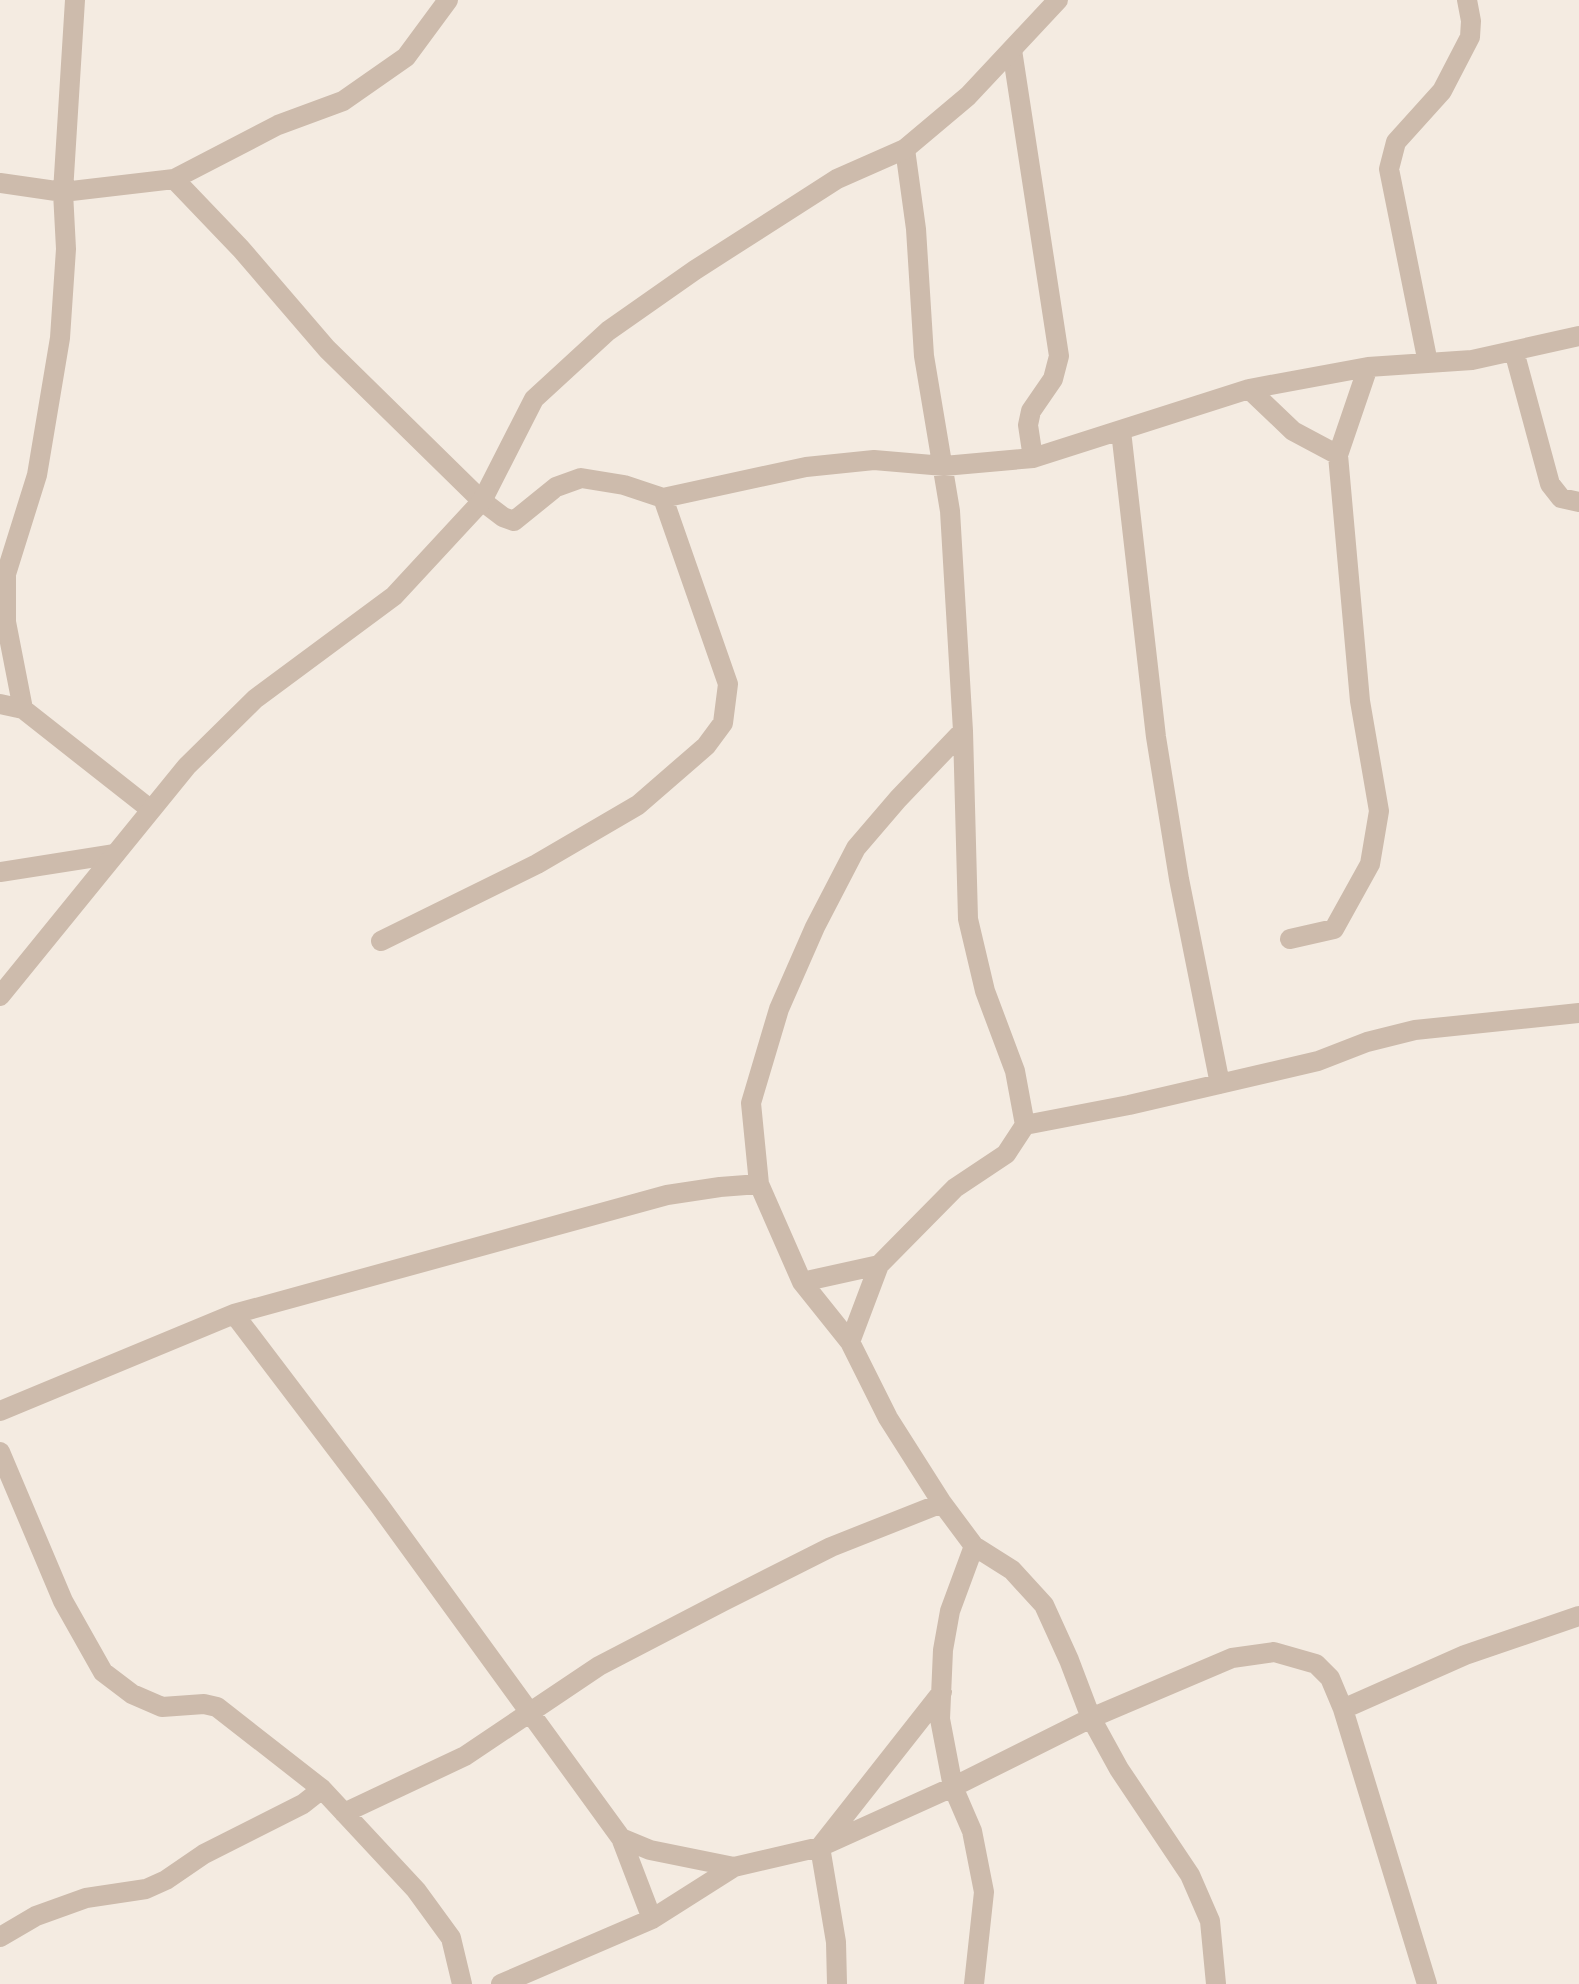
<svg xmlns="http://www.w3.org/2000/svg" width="1579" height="1984" viewBox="0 0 1579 1984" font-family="Raleway,sans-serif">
  <rect width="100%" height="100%" fill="#f4ebe1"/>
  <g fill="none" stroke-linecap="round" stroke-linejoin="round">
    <!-- minor -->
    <path stroke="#cdbbac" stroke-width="20" d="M 1012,50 L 1059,356 L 1053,379 L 1031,411 L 1028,425 L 1033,458
      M 905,149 L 916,229 L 924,356 L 950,511 L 963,731 L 898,799 L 856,848 L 815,927 L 779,1009 L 751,1103 L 759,1184 L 802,1282 L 850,1342 L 888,1418 L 942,1503 L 974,1546 L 1012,1570 L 1044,1605 L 1069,1660 L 1091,1718 L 1119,1769 L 1190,1875 L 1210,1921 L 1216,1984
      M 174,179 L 241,249 L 327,349 L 482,501 L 503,517 L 514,521 L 556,487 L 581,478 L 624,485 L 663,498 L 806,467 L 874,460 L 944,466 L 1033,458 L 1249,389 L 1368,367 L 1472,360 L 1579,336
      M 0,183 L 63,192 L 174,179 L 278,125 L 343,101 L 406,57 L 448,0
      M 1514,351 L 1550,484 L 1561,498 L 1579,502
      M 1428,363 L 1389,169 L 1396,142 L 1442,91 L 1470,37 L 1471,21 L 1467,0
      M 1249,389 L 1293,431 L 1338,455 L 1360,701 L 1379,811 L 1370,864 L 1334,929 L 1290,939
      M 1121,431 L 1156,737 L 1179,879 L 1220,1084
      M 1338,455 L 1368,367
      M 0,704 L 23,709 L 150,809
      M 23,709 L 6,622 L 6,574 L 37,475 L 60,338 L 66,249 L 63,192 L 75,0
      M 963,731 L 968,919 L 985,991 L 1015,1071 L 1025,1125
      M 0,872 L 115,854
      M 381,941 L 537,864 L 638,805 L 706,746 L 723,723 L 728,684 L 663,498
      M 802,1282 L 879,1265
      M 234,1314 L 379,1505 L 621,1838
      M 850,1342 L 879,1265 L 955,1188 L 1006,1154 L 1025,1125 L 1129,1105 L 1318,1061 L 1367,1042 L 1415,1030 L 1579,1013
      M 0,1411 L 234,1314 L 667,1195 L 720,1187 L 759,1184
      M 0,1452 L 63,1601 L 103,1672 L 132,1694 L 162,1707 L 204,1704 L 217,1707 L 322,1789 L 416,1890 L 451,1938 L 462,1984
      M 974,1546 L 950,1611 L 943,1650 L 940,1719 L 953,1787 L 972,1831 L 984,1892 L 974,1984
      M 1343,1709 L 1427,1984
      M 344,1813 L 465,1756 L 599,1666 L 724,1601 L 831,1547 L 942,1503
      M 652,1919 L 621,1838 L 650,1850 L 734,1867
      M 0,1937 L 36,1916 L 86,1898 L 146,1889 L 166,1880 L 204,1854 L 303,1804 L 322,1789
      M 501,1984 L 652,1919 L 734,1867 L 820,1847 L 953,1787 L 1091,1718 L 1232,1658 L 1274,1652 L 1316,1664 L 1330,1678 L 1343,1709 L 1465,1655 L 1579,1616
      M 837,1984 L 836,1942 L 820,1847 L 942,1692"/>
    <!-- tertiary -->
    <path stroke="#cdbbac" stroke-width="20" d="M 0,996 L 187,766 L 255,699 L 394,596 L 482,501 L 534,399 L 608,331 L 695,270 L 837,179 L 905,149 L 968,96 L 1058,0"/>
  </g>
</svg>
